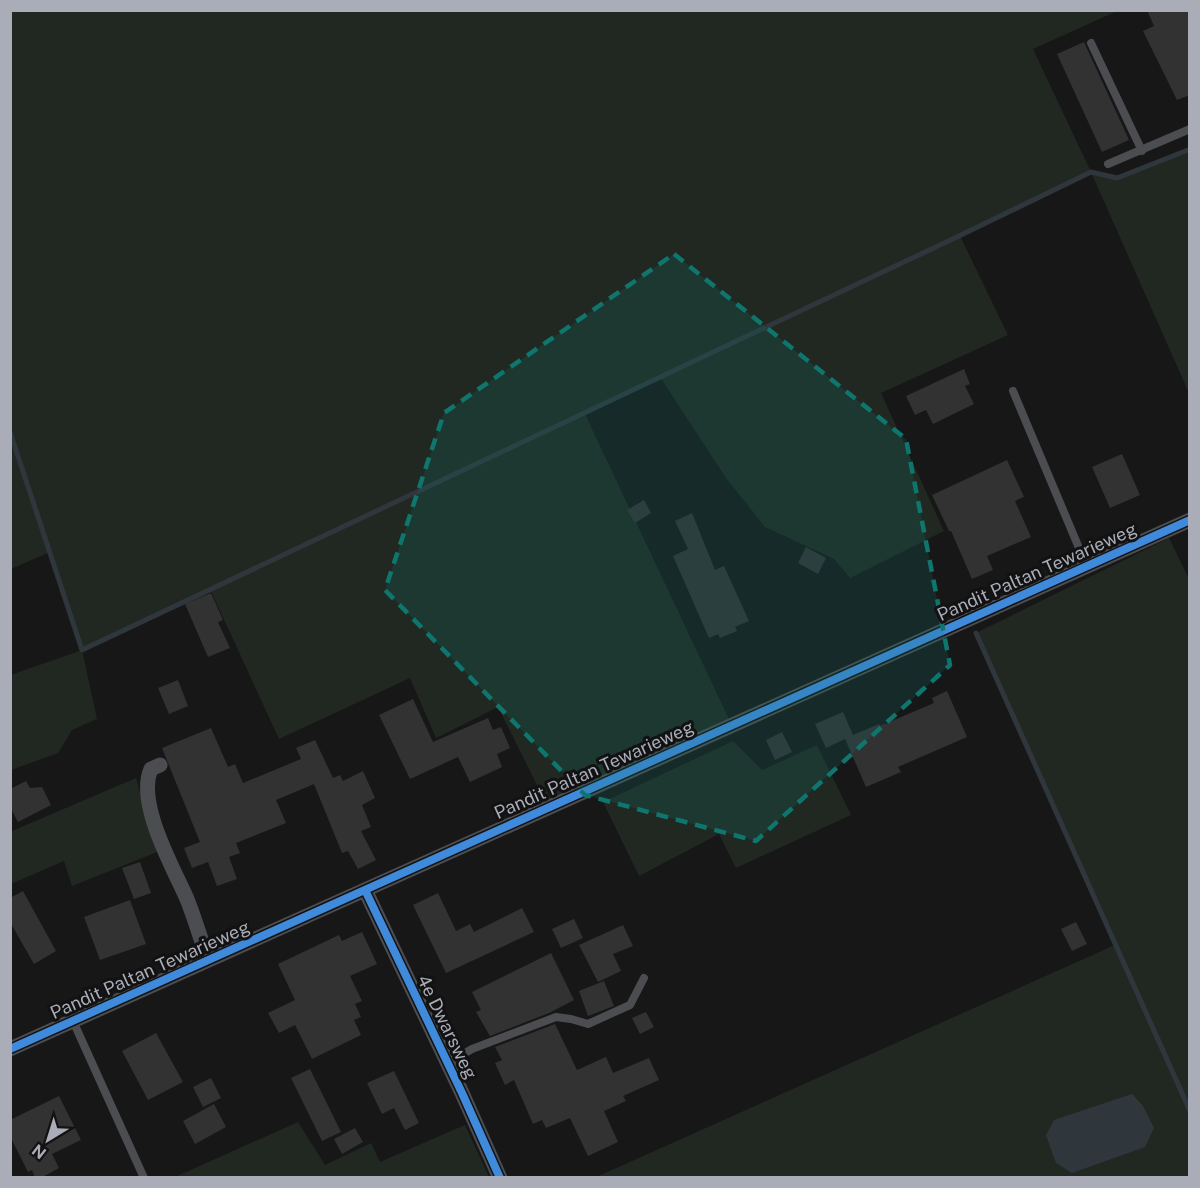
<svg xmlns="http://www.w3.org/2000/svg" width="1200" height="1188" viewBox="0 0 1200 1188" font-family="'Public Sans',sans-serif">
  <rect width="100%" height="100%" fill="#171718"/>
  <!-- green -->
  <path fill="#212822" d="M 11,11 L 1117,11 L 1033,49 L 1091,172 L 1117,178 L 1189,148 L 1189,393 L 1091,172 L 960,236 L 1008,335 L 881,393 L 944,531 L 850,578 L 834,559 L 765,527 L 726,478 L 660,377 L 584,412 L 729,719 L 545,801 L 498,707 L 436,738 L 410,678 L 279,739 L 210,589 L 82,650 L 97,719 L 72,730 L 58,753 L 11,770 L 11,675 L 82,650 L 50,552 L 11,569 Z
    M 1169,538 L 1190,581 L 1189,1177 L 594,1178 L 1115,945 L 976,633 Z
    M 733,741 L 762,770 L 817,745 L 851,815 L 736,868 L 719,834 L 639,876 L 603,802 Z
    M 136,778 L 157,852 L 72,886 L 64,861 L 11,884 L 10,829 L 12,831 Z
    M 298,1122 L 325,1165 L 371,1143 L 380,1162 L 465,1125 L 489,1177 L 175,1177 Z"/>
  <!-- water -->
  <path fill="#2f363c" d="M 1132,1094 L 1143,1106 L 1154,1128 L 1145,1147 L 1072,1173 L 1056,1163 L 1046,1135 L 1054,1120 Z"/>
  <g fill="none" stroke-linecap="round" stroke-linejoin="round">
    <!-- stream -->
    <path stroke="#2f363c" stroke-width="5" d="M 10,432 L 82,650 L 959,236 L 1091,172 L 1117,178 L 1188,150
      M 976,633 L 1190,1111"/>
  </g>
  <!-- building -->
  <path fill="#323233" d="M 1147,10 L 1190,10 L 1190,95 L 1177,100 L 1143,31 L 1154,26 Z
    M 1084,42 L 1129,140 L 1102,152 L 1057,54 Z
    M 964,369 L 970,384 L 965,386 L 974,404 L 933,424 L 926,410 L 915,415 L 906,396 Z
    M 1122,454 L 1140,495 L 1110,508 L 1092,467 Z
    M 1007,460 L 1024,497 L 1015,501 L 1031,537 L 987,556 L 993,570 L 972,579 L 951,531 L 949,531 L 932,495 Z
    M 644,500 L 651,513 L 635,523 L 627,510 Z
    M 692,513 L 715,570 L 724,566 L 749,621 L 735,627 L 737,631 L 720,638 L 718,634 L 709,638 L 673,556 L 688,549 L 675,521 Z
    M 806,547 L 826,558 L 818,574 L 798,563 Z
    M 211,593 L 223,620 L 218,622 L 230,648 L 208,657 L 185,604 Z
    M 178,680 L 188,706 L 169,714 L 158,688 Z
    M 947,691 L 967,737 L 898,767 L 901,772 L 866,787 L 845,739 L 826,748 L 815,724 L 843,712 L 853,735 L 879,724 L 880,726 L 934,703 L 932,698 Z
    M 413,699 L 433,742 L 488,718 L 493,730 L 501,727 L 510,748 L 497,754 L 502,767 L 470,782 L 458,757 L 410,779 L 379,715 Z
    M 211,728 L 228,767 L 235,764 L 243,783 L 301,759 L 296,748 L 315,740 L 333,778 L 340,775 L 343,781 L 363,771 L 375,798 L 362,805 L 371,827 L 361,831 L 376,860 L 358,869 L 348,851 L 342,853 L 314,784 L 276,800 L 286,823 L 236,843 L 240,853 L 229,857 L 237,879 L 217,886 L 208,862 L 192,868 L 184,848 L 200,842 L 162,748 Z
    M 782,732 L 792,752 L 775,760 L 766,740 Z
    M 26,781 L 30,788 L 42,787 L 51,805 L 18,822 L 10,807 L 10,789 Z
    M 140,862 L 151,893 L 134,899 L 122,868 Z
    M 23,891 L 56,951 L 34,964 L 10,922 L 10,898 Z
    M 438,893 L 456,931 L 470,924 L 474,932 L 522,908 L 534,932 L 446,973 L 413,905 Z
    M 130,900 L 146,944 L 100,960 L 84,917 Z
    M 574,919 L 583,938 L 561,948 L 552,929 Z
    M 1076,922 L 1087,944 L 1072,951 L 1061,929 Z
    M 623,925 L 633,946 L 613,954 L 621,971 L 598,982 L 579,945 Z
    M 362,932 L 377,964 L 350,976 L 362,1001 L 355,1004 L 361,1017 L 354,1020 L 361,1035 L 312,1059 L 295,1025 L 279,1033 L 268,1013 L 295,1000 L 278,964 L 339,935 L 342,941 Z
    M 551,953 L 574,1000 L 549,1013 L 490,1036 L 476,1012 L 481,1010 L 472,992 Z
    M 604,981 L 614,1006 L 588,1016 L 579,991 Z
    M 646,1012 L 654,1027 L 640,1034 L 632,1018 Z
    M 555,1024 L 577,1070 L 606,1057 L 613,1073 L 649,1058 L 659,1080 L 623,1096 L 626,1101 L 604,1111 L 618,1142 L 588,1156 L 570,1118 L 546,1128 L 542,1120 L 533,1124 L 514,1080 L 505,1085 L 495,1063 L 502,1060 L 495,1047 Z
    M 156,1033 L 183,1082 L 148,1100 L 122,1051 Z
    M 310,1069 L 341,1132 L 322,1141 L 291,1078 Z
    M 394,1071 L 419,1123 L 405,1130 L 394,1108 L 382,1114 L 367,1083 Z
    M 211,1078 L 221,1098 L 203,1107 L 193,1087 Z
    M 59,1096 L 81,1140 L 52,1154 L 59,1168 L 41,1178 L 35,1178 L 32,1170 L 28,1172 L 10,1136 L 10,1120 Z
    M 214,1104 L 226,1127 L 195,1144 L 183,1121 Z
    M 355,1128 L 363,1142 L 342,1154 L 334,1139 Z"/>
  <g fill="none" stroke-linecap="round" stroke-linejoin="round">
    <!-- lane -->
    <path stroke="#4c4d50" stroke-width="8" d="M 1091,43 L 1142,151
      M 1108,164 L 1190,129
      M 1013,391 L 1087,567
      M 73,1021 L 144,1178
      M 448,1063 L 472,1049 L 556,1017 L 571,1019 L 588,1024 L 630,1005 L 644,978"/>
    <!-- street -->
    <path stroke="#4c4d50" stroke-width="15" d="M 160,765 L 151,769 C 136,803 173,867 187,899 C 195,919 201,940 208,960
      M 365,890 L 462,1093 L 500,1178
      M 10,1049 L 1190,520"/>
    <!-- cycleway casing -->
    <g stroke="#121213" stroke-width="11">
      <path id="cycleway" d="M 365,890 L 462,1093 L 500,1178
        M 10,1049 L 1190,520"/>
    </g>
    <!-- cycleway -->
    <use href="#cycleway" stroke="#408adc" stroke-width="8"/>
  </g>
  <!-- marked area -->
  <path fill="#0f766e" fill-opacity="0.2" stroke="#0f766e" stroke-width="4.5" stroke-dasharray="12 8" stroke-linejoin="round" d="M 674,254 L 906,439 L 950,665 L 756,841 L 585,795 L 385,590 L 444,413 Z"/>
  <g text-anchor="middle" stroke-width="6" stroke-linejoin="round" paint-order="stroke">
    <!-- street labels -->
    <g font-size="18" fill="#aaadb7" stroke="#121213">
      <text transform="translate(1037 572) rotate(-24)" y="6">Pandit Paltan Tewarieweg</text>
      <text transform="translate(594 770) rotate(-24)" y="6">Pandit Paltan Tewarieweg</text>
      <text transform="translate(150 970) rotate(-24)" y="6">Pandit Paltan Tewarieweg</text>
      <text transform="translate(447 1027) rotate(64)" y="6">4e Dwarsweg</text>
    </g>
  </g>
  <!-- border -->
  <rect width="1200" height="1188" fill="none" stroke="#aaadb7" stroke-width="24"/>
  <!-- north arrow -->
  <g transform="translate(48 1140) rotate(218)" stroke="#121213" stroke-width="4.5" paint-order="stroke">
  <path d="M0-4.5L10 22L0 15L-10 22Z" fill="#aaadb7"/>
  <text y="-9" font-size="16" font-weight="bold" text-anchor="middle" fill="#aaadb7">N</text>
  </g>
</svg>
